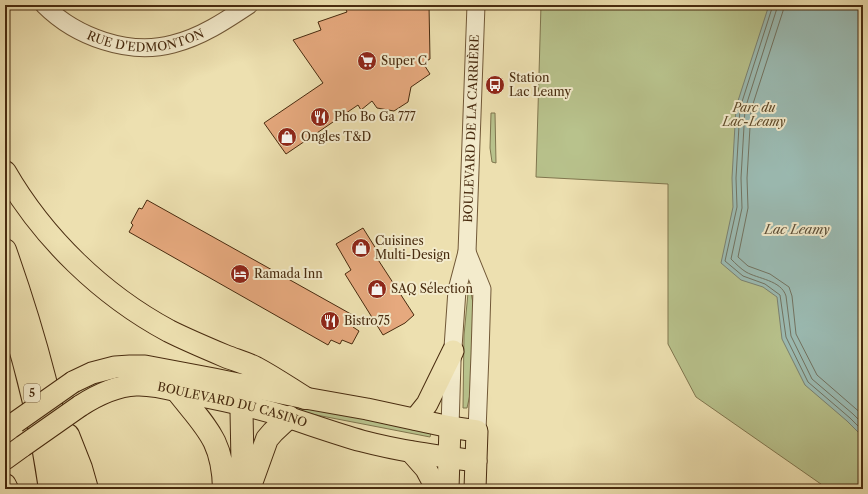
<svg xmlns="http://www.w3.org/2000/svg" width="868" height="494" viewBox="0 0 868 494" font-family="'Libre Caslon Text',serif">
  <rect width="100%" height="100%" fill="#ede0b0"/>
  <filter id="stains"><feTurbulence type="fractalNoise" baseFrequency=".005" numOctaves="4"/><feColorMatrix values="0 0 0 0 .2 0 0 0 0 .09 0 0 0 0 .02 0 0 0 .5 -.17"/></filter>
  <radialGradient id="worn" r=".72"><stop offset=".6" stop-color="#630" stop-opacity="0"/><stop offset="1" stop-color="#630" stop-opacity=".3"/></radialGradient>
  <!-- green -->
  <path fill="#b8c28c" stroke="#80764e" d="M 541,5 L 863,5 L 863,489 L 828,489 L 696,397 L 668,344 L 668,184 L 536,177 Z
    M 491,113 L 495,113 L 496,163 L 492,162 L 490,148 Z
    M 468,293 L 471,293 L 474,308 L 471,390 L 467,408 L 463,408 L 464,335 Z
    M 258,398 L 354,415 L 431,433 L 430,437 L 301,412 Z"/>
  <!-- water -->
  <path fill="#9bbbb3" stroke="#7a8171" d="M 769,5 L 863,5 L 863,437 L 847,421 L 805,385 L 782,339 L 777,297 L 763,287 L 741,280 L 721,263 L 733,207 L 732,178 L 736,107 Z"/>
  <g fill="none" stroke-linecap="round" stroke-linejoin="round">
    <!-- shore -->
    <path stroke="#727361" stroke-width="1" d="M 773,5 L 740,108 L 736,178 L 737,207 L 725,261 L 743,276 L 765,284 L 780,295 L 786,337 L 808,382 L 850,418 L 863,431
      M 778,5 L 745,109 L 741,178 L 742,208 L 731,259 C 735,263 741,269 746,272 C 758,279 781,280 786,296 L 791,336 L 812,379 L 853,414 L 863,424
      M 784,5 L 783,11 L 751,110 L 747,178 L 748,208 L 738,257 L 748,266 L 770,274 L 789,287 L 792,296 L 796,334 L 817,375 L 863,415"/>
  </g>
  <!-- building -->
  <path fill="#e6a97e" stroke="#482b0f" d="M 344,5 L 429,5 L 430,59 L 423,63 L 430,74 L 411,87 L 408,102 L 394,111 L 377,108 L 372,101 L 361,110 L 358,105 L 286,154 L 264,123 L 323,83 L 293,40 L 321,30 L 318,22 L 347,12 Z
    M 147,200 L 358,318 L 353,327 L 359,331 L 352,344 L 342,340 L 340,344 L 331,340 L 328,345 L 129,232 L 133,225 L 131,223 L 139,208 L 142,209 Z
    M 363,228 L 378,252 L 375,255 L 414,315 L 405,323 L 383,335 L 345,274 L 351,270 L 336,244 Z"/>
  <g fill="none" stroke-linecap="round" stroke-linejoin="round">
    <!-- minor casing -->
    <g stroke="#715837" stroke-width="19">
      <g id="minor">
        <path id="s1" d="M 44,5 C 76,37 129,56 173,44 C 201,37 225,21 249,5"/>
        <path d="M 467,252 L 482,289 L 480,354 L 477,431"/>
        <path id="s2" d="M 450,427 L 452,362 L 457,290 L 467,252 L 476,5"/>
      </g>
    </g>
    <!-- major casing -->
    <g stroke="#482b0f" stroke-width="23">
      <g id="major">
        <path d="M 73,382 L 92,373 L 115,367 L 130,366 L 145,366 L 214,379 L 305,398 L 367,409 L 450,427 L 477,431 L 475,489"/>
        <path id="s3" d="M 80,406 C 97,395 115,386 136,385 C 154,384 173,390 190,394 C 223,400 255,407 287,417 C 312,425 337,434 362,441 C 400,451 437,456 476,461"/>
        <path d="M 415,419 L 427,404 L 453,351"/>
        <path d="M 411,452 L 426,469 L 434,484 L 439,489"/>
        <path d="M 5,459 L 23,446"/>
        <path d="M 448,489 L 450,427"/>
      </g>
    </g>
    <!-- highway casing -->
    <g stroke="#482b0f" stroke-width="24">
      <path id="highway" d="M 5,172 C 43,238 102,295 169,331 C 187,340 206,348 225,356 C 235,360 246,363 256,368 C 273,377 289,388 305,398
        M 5,250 C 33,329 55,406 67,489
        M 5,300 C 26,362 41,425 50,489
        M 241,385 L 243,489
        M 177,391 C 205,427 223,439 224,489
        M 68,435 L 81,468 L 87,489
        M 5,485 L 7,489
        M 249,489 L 267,439 L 273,432 L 289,417"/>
    </g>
    <!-- minor -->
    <use href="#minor" stroke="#f3ebcc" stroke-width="17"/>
    <!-- major -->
    <use href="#major" stroke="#ede0b0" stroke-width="21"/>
    <!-- highway -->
    <use href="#highway" stroke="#ede0b0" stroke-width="22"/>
    <!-- major-bridge casing -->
    <g stroke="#482b0f" stroke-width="23" stroke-linecap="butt">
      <path id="major-bridge" d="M 16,422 L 73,382
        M 23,446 L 80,406"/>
    </g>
    <!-- major-bridge -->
    <use href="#major-bridge" stroke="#ede0b0" stroke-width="21"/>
  </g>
  <!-- icons -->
  <defs>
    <g id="supermarket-disc" transform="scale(1)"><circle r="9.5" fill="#8f2418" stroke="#f3ebcc"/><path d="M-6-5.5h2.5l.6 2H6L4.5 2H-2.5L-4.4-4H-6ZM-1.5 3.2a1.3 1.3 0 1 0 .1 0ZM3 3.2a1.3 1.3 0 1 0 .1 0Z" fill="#fff"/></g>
    <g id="bus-disc" transform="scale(1)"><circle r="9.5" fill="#8f2418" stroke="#f3ebcc"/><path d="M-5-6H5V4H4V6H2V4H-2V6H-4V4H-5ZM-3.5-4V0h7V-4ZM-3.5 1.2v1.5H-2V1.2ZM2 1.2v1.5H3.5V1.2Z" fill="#fff"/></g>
    <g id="restaurant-disc" transform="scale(1)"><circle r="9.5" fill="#8f2418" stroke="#f3ebcc"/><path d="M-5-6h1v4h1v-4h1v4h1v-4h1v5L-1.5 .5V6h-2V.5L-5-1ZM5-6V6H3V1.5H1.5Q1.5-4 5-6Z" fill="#fff"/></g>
    <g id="shop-disc" transform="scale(1)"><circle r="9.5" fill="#8f2418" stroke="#f3ebcc"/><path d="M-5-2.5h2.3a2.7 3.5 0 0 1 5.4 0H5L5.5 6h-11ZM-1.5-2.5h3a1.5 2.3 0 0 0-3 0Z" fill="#fff"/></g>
    <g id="hotel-disc" transform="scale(1)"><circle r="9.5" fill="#8f2418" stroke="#f3ebcc"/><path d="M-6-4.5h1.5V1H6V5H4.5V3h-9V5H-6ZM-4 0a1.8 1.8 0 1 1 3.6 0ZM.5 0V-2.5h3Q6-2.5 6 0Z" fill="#fff"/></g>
  </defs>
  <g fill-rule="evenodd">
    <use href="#supermarket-disc" x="367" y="61"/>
    <use href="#bus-disc" x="495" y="85"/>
    <use href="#restaurant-disc" x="320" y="117"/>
    <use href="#shop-disc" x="287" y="137"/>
    <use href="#shop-disc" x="361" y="248"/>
    <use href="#hotel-disc" x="240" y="274"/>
    <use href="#shop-disc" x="377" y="289"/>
    <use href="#restaurant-disc" x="330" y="321"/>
  </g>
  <g text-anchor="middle" stroke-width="4" stroke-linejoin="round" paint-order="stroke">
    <!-- shield labels -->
    <rect fill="#f3ebcc" stroke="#7b6548" stroke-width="1" x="24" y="384" width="16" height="18" rx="3"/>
    <g font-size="11" font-weight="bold" fill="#482b0f">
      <text x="32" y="397">5</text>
    </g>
    <!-- street labels -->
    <g font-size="12" fill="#482b0f" stroke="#f3ebcc">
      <text dy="4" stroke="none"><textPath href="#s1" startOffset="113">RUE D'EDMONTON</textPath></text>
      <text dy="4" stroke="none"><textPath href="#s2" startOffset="300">BOULEVARD DE LA CARRIÈRE</textPath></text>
      <text dy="4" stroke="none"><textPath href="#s3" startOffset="159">BOULEVARD DU CASINO</textPath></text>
    </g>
    <!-- poi labels -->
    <g font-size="12" fill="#482b0f" stroke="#f3ebcc" text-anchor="start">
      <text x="381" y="65">Super C</text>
      <text x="509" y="82">Station<tspan x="509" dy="14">Lac Leamy</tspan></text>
      <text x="334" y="121">Pho Bo Ga 777</text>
      <text x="301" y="141">Ongles T&amp;D</text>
      <text x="375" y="245">Cuisines<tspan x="375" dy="14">Multi-Design</tspan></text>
      <text x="254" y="278">Ramada Inn</text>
      <text x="391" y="293">SAQ Sélection</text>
      <text x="344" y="325">Bistro75</text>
    </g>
    <!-- park labels -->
    <g font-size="12" font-style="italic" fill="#5e4928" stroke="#f3ebcc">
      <text x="754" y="112">Parc du<tspan x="754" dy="14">Lac-Leamy</tspan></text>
    </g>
    <!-- water labels -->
    <g font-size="13" font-style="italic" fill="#5d4f38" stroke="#f3ebcc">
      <text x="797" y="234">Lac Leamy</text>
    </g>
  </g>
  <!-- margin -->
  <rect width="868" height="494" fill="none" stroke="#ede0b0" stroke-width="20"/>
  <rect x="6" y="6" width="856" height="482" fill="none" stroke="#482b0f" stroke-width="2"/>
  <rect x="10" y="10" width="848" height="474" fill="none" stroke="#482b0f"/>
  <rect width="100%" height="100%" filter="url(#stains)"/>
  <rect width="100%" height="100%" fill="url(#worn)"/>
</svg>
